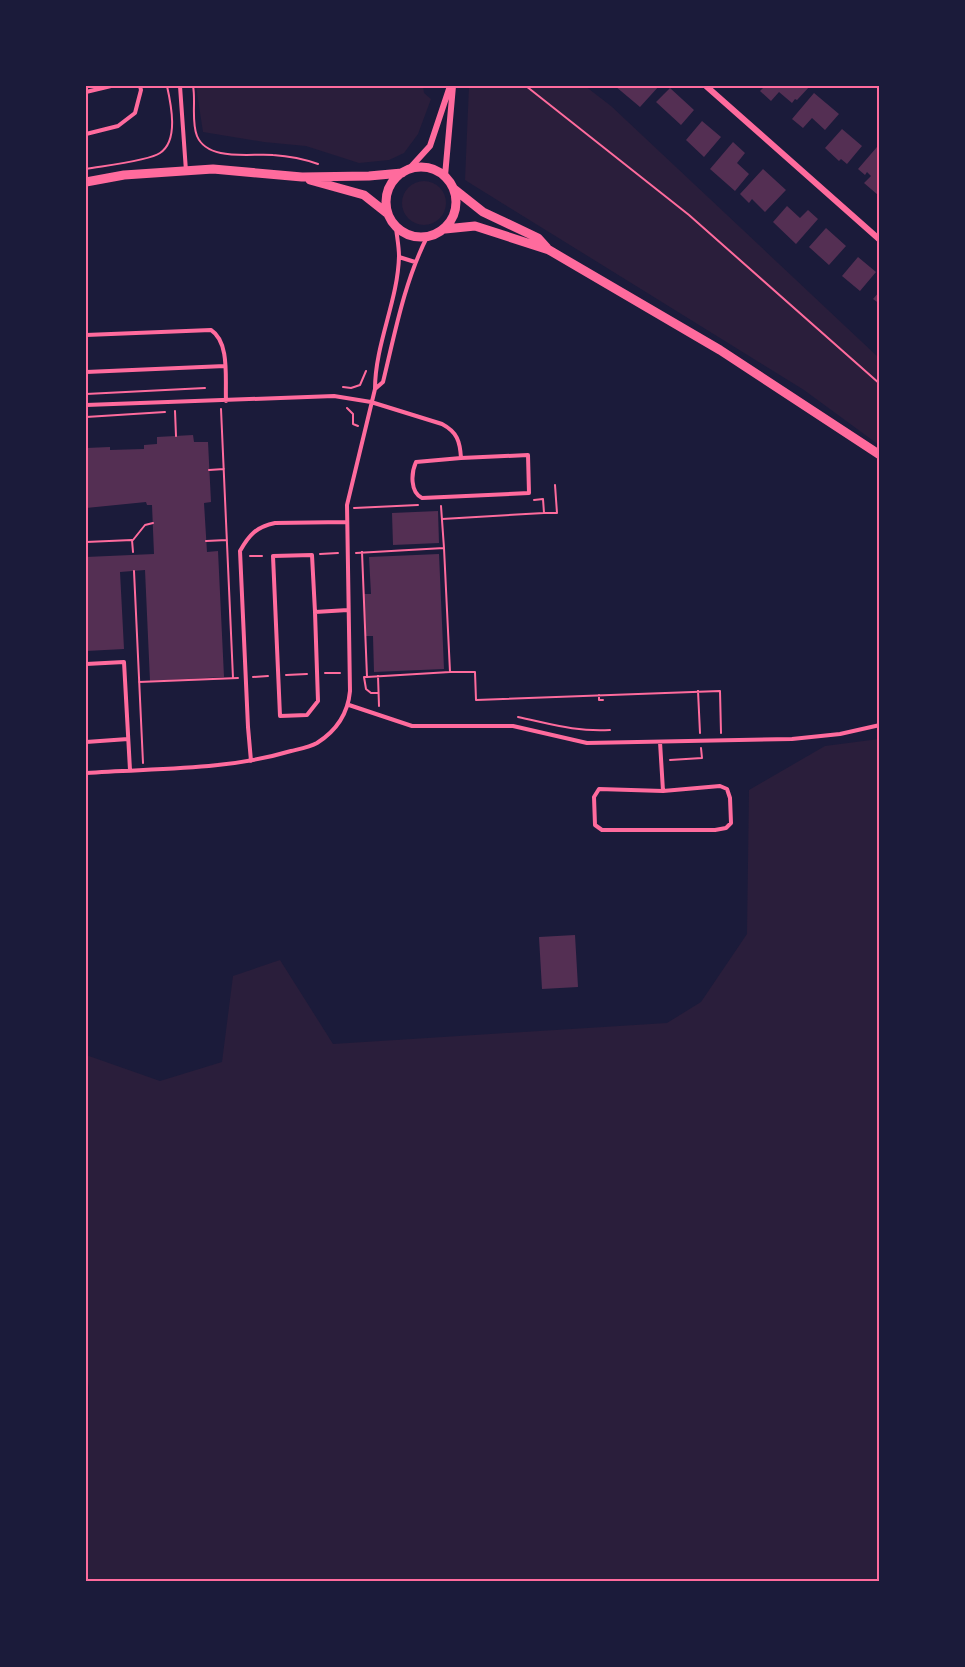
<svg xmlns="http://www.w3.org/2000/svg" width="965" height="1667" viewBox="0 0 965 1667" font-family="Quicksand,sans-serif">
  <rect width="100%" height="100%" fill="#1b1b3a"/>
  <!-- green -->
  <path fill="#2a1e3b" d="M 196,86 L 423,86 L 424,93 L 431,99 L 418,134 L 404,153 L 389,160 L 359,163 L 306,146 L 264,142 L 203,132 Z
    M 469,86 L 585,86 L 611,106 L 879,358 L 879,445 L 804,390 L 465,180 Z
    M402 203a22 22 0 1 1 44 0a22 22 0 1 1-44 0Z
    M 879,739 L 879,1581 L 86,1581 L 89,1388 L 86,1372 L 86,1055 L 160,1081 L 222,1062 L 233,976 L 280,960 L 333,1044 L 667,1023 L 701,1002 L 747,934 L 749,790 L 825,746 Z"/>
  <!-- building -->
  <path fill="#542f53" d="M 615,86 L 659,86 L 640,107 Z
    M 765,86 L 810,86 L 797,100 L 795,99 L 792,103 L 779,92 L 771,101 L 760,91 Z
    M 670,88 L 694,110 L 681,125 L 656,102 Z
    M 814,93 L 839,114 L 825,130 L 812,118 L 803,128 L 792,119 Z
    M 702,121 L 721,137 L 704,157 L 686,140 Z
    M 842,129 L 862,146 L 847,164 L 841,159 L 839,161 L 825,148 Z
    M 733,142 L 745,153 L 737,163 L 749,174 L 735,191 L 710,169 Z
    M 877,147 L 880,149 L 880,193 L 878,195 L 864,183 L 871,176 L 867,172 L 865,175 L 858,169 Z
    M 763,169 L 786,190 L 765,212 L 752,199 L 749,203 L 740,194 Z
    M 787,206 L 800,218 L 808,210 L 818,219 L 796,244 L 773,222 Z
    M 826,228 L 846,246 L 829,265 L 809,247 Z
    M 858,257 L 876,272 L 860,291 L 842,276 Z
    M 880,291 L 880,304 L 873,299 Z
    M 193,435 L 194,442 L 208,442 L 211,502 L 204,503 L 207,552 L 218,551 L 224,677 L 150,681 L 145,570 L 120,572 L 124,649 L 86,651 L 86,557 L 154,554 L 152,505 L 147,505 L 146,502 L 86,508 L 86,448 L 110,447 L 110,450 L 144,449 L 144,445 L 157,444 L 157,437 Z
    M 438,511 L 439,543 L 393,545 L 392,513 Z
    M 439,554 L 444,669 L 374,672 L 373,636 L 366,636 L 364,594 L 371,594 L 369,557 Z
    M 575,935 L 578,987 L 542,989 L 539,937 Z"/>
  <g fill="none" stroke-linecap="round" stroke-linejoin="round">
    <!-- path -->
    <path stroke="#ff6b9d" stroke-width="2" d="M 193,86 C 196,101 191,121 197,136 C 208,162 251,153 273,155 C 288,156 304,159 318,164
      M 526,86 L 689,215 L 880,384
      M 86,169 C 102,166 149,161 160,153 C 179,141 171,104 167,86
      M 343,387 L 351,388 L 360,385 L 366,371
      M 86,394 L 205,388
      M 347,408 L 353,414 L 353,424 L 358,426
      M 221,409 L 233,678
      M 175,411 L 176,436
      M 86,417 L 165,412
      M 209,470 L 224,469
      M 441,506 L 444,548
      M 354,508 L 418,505
      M 544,513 L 557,513 L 555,485
      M 442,519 L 544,513 L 543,499 L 534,500
      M 133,540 L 145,525 L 153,523
      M 206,541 L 227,540
      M 86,542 L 132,540 L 133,552
      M 356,553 L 444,548 L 450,672 L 367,677 L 362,552
      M 320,554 L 338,553
      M 250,556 L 262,556
      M 134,571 L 143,763
      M 450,672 L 475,672 L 476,700 L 720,691 L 721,733
      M 325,673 L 340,673
      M 286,675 L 307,674
      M 378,676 L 379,706
      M 253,677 L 268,676
      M 367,677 L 364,677 L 366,689 L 371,693 L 378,693
      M 139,682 L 238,678
      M 698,691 L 700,733
      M 599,695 L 599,700 L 603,700
      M 518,717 C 551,724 576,732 610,730
      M 670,760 L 702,758 L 701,748"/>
    <!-- service -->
    <path stroke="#ff6b9d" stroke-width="4" d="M 180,86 L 186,171
      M 86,92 L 111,86
      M 86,134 L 118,126 L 135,113 L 141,90 L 140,86
      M 399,257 L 415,262
      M 86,335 L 211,330 C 230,342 225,379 226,401
      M 86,372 L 225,366
      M 375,389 L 383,382 C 395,333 404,283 427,237
      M 86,405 L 334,396 L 371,402 L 442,424 C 457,432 460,441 461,458 L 416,462 C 411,473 410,492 422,498 L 529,493 L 528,455 L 461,458
      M 315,612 L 318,701 L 307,715 L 280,716 L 273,556 L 312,555 L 315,612 L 348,610
      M 86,664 L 124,662 L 130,770
      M 349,705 L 412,726 L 513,726 L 587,743 L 792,739 L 840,734 L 880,725
      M 86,742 L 128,739
      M 660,742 L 663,791 L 720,786 L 727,789 L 730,798 L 731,823 L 726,828 L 715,830 L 602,830 L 595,825 L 594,797 L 599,789 L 663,791
      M 251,761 L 248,727 L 240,551 C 249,535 256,527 275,523 L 346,522
      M 86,773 C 154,768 224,771 291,751 C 299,749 310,747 317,743 C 336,731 348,713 350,691 L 347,505 L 375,389 C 375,344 398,301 399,256 C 399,247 397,237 396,228"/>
    <!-- minor -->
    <path stroke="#ff6b9d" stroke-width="6" d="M 706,86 L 880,240
      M 409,169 L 430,146 L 450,86
      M 445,176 L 453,86"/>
    <!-- tertiary -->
    <path stroke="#ff6b9d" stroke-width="9" d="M386 202a35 35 0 1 1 70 0a35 35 0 1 1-70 0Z
      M 310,180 L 364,195 L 388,214
      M 86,182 L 124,175 L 213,169 L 302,177 L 369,176 L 402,173
      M 454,189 L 483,212 L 538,238 L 547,248
      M 445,229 L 475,226 L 549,250 L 720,350 L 880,455"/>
  </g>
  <!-- border -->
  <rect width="965" height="1667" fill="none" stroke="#1b1b3a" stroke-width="174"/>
  <rect x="87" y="87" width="791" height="1493" fill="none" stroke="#ff6b9d" stroke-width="2"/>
</svg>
